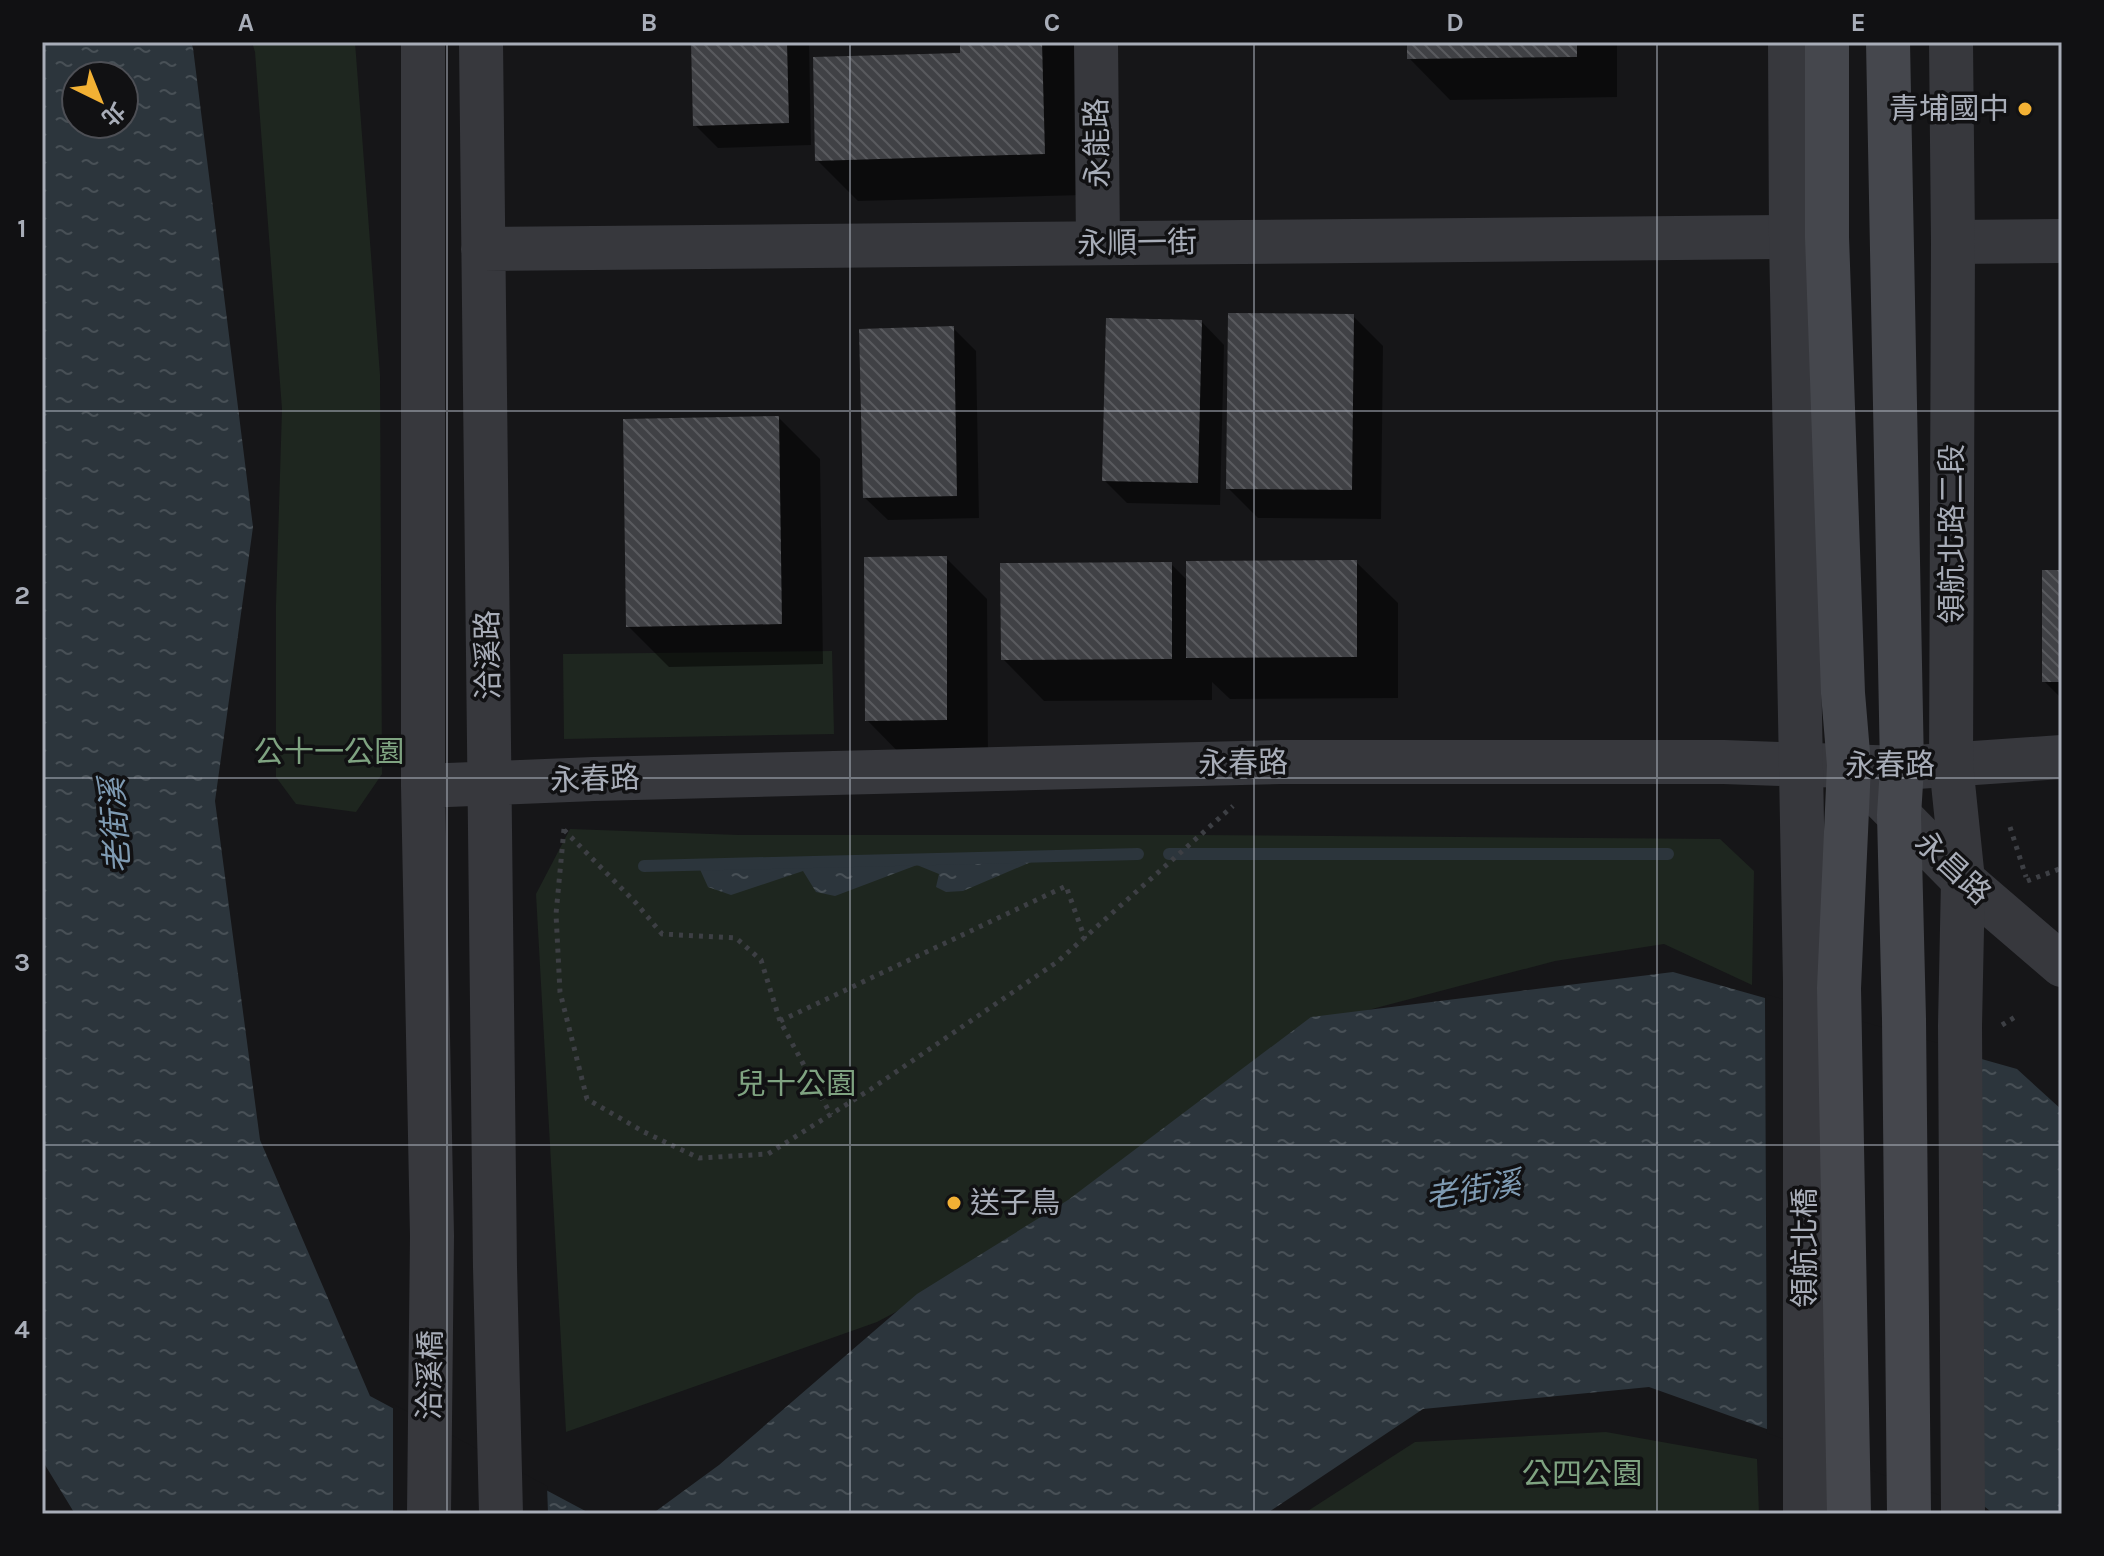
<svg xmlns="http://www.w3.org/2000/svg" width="2104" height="1556" viewBox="0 0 2104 1556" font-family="Karla,'Noto Sans TC',sans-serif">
  <defs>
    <pattern id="water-ripples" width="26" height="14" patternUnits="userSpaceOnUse" patternTransform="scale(2)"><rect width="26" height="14" fill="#2c353c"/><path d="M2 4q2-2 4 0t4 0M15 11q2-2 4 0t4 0" fill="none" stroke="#485056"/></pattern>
    <pattern id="building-back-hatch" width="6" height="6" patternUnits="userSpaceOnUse" patternTransform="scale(2)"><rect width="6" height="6" fill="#404145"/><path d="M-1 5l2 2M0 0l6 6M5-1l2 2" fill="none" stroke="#595a5e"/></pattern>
  </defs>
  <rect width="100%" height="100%" fill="#161618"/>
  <!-- green -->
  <path fill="#1e261f" d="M 252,42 L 355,42 L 380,375 L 382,774 L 356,812 L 296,804 L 276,777 L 276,605 L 282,409 L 255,52 Z
    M 832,651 L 834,734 L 564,739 L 563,654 Z
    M 570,829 L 739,835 L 1199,835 L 1720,839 L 1754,871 L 1752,985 L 1664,944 L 1555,961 L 1315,1024 L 999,1257 L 877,1322 L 566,1432 L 536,894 Z
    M 1606,1432 L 1757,1459 L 1759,1514 L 1303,1514 L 1415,1442 Z"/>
  <!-- water -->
  <path fill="url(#water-ripples)" fill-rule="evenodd" d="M 42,42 L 191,42 L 193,48 L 253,527 L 215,801 L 260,1140 L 370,1396 L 591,1514 L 75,1514 L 42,1460 ZM 76,76 L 124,76 L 124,124 L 76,124 Z
    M 1045,856 L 963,891 L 946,892 L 936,887 L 939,874 L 917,865 L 835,896 L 816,892 L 803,871 L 731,895 L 708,887 L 698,865 Z
    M 1673,972 L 2017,1069 L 2062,1110 L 2062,1514 L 1994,1514 L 1985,1507 L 1649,1387 L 1423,1409 L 1266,1514 L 652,1514 L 719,1465 L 917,1294 L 1068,1200 L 1311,1017 Z"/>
  <!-- pier -->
  <path fill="#161618" d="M 1765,994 L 1970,1052 L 1978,1509 L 1767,1433 Z
    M 393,1404 L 547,1486 L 548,1514 L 393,1514 Z"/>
  <!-- shadow -->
  <path fill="#0007" d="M 693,42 L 809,42 L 811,145 L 718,148 L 695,125 Z
    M 962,42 L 1076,42 L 1085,195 L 858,201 L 817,160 L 962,55 Z
    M 1409,42 L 1617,42 L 1617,97 L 1450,100 L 1409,58 Z
    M 1353,316 L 1383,346 L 1381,519 L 1258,518 L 1228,488 Z
    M 1202,322 L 1224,345 L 1220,505 L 1127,503 L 1104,480 Z
    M 953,328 L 976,351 L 979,518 L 888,520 L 865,498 Z
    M 779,418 L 820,459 L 823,664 L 669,667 L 628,626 Z
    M 946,558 L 987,599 L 988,760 L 908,762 L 867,720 Z
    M 1356,562 L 1398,603 L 1398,698 L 1230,699 L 1212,682 L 1212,700 L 1044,701 L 1003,659 L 1171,564 L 1188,581 Z
    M 2062,572 L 2062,699 L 2044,681 Z"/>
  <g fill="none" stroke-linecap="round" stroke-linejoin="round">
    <!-- stream -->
    <path stroke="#2c353c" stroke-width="12" d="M 1169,854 L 1668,854
      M 644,866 L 1138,854"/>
  </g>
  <!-- building -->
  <path fill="url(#building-back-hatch)" d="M 691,42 L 787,42 L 789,123 L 693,126 Z
    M 960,42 L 1042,42 L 1045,154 L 815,161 L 813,57 L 960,53 Z
    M 1407,42 L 1577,42 L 1577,57 L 1407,59 Z
    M 1228,313 L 1354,314 L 1352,490 L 1226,489 Z
    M 1106,318 L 1202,320 L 1198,483 L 1102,481 Z
    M 954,326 L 957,496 L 863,498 L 859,329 Z
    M 779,416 L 782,624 L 626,627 L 623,419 Z
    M 947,556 L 947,720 L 865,721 L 864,557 Z
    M 1357,560 L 1357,657 L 1186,658 L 1186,561 Z
    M 1172,562 L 1172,659 L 1001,660 L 1000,563 Z
    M 2042,570 L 2062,570 L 2062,682 L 2042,682 Z"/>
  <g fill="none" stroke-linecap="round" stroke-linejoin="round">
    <!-- path -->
    <path stroke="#3d3f44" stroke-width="5" stroke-dasharray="4 6" stroke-linecap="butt" d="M 2010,827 L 2026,877
      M 564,829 L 556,914 L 560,992 L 587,1099 L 644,1132 L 699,1158 L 768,1154 L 871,1089 L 1057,962 L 1233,806
      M 564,830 L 636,903 L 662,934 L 736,938 L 761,960 L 780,1021 L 831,1115
      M 2027,881 L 2062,868
      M 780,1021 L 1066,886 L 1085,939
      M 2002,1025 L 2015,1017"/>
    <!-- minor -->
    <path stroke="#37383d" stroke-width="44" d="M 423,42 L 423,786 L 432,1236 L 429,1514
      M 481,42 L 495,1267 L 501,1514
      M 1096,42 L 1098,243
      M 1953,242 L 2062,241
      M 483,249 L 1791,237
      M 423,786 L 594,779 L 1281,762 L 1724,762 L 1902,768 L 2062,757
      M 1879,795 L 1963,880 L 2062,965"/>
    <!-- tertiary -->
    <path stroke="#37383d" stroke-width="44" d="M 1790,42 L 1791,237 L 1805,982 L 1805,1514
      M 1951,42 L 1953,242 L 1951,764 L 1963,880 L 1960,1026 L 1963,1514"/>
    <!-- secondary -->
    <path stroke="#45474d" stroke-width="44" d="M 1827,42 L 1827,237 L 1843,693 L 1849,765 L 1839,988 L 1849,1514
      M 1888,42 L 1902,768 L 1899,815 L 1904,1019 L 1909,1514"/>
  </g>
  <!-- grid -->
  <path fill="none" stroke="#a8adb8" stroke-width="2" stroke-opacity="0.55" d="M 447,42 L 447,1514M 850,42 L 850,1514M 1254,42 L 1254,1514M 1657,42 L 1657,1514M 42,411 L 2062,411M 42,778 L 2062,778M 42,1145 L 2062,1145"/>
  <!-- markers -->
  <g fill="#f2b134" stroke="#111113" stroke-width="3">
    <circle cx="2025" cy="109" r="8"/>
    <circle cx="954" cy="1203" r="8"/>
  </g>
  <g text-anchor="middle" stroke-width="7" stroke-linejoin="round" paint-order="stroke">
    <!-- poi labels -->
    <g font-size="30" fill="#a8adb8" stroke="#111113" text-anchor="end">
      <text x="2009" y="119">青埔國中</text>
      <text x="970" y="1213" text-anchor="start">送子鳥</text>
    </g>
    <!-- street labels -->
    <g font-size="30" fill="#a8adb8" stroke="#111113">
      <text transform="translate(1097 143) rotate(-91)" y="10">永能路</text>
      <text transform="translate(1137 243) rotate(-1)" y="10">永順一街</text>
      <text transform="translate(1952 534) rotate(-90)" y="10">領航北路二段</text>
      <text transform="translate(488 655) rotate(-91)" y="10">洽溪路</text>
      <text transform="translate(1243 763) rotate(-1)" y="10">永春路</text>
      <text transform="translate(1890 765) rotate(-1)" y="10">永春路</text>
      <text transform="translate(595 779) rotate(-2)" y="10">永春路</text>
      <text transform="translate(1953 868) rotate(43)" y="10">永昌路</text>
      <text transform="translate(1805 1248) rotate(-90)" y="10">領航北橋</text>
      <text transform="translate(430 1375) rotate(-89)" y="10">洽溪橋</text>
    </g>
    <!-- park labels -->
    <g font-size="30" fill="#7fa381" stroke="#111113">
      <text x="329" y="762">公十一公園</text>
      <text x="796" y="1094">兒十公園</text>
      <text x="1582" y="1484">公四公園</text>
    </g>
    <!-- water labels -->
    <g font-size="32" font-style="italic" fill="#7f9bb3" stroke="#111113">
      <text transform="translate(115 826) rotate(-94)" y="11">老街溪</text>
      <text transform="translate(1473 1190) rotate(-9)" y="11">老街溪</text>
    </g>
  </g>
  <!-- border -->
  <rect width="2104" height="1556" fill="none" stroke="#111113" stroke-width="88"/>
  <!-- north arrow -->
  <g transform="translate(100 100) rotate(137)"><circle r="38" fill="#111113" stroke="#4d4f55" stroke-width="2"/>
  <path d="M0-6L14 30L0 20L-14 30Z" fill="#f2b134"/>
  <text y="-12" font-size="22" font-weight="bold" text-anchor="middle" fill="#a8adb8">北</text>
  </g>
  <rect x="44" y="44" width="2016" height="1468" fill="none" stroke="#a8adb8" stroke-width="3"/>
  <g font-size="26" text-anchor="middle" font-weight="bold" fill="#a8adb8">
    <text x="246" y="31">A</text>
    <text x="649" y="31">B</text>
    <text x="1052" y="31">C</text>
    <text x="1455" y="31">D</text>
    <text x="1858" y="31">E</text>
    <text x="22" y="237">1</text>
    <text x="22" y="604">2</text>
    <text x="22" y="971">3</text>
    <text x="22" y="1338">4</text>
  </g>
</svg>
